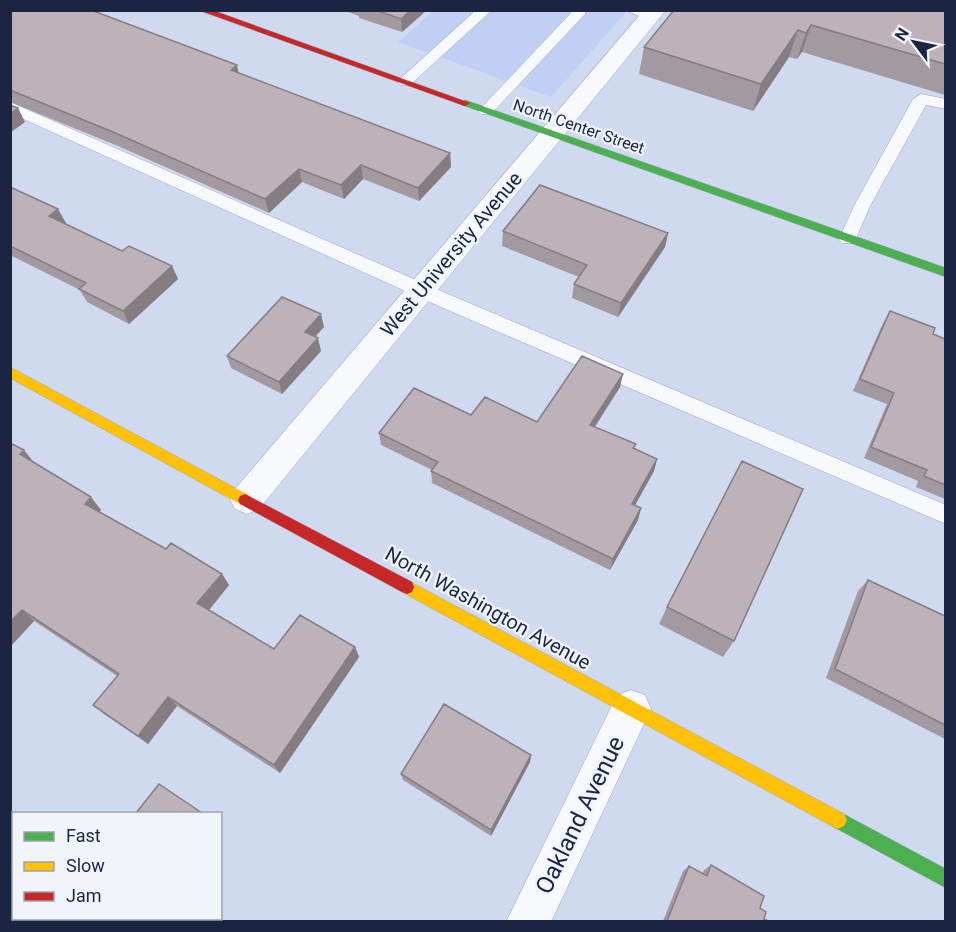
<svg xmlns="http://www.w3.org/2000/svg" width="956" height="932" viewBox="0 0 956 932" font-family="Roboto,sans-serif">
  <rect width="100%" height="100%" fill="#cfd9f0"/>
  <!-- built -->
  <path fill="#c0cff3" d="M 433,11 L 627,11 L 551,97 L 398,42 Z"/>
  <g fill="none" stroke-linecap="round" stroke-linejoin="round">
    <!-- lane casing -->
    <g stroke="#9ea6bd" stroke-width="1">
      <path id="lane" d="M 476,10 L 492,10 L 410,85 L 400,85 L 398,82 L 400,79 Z
        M 571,10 L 585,10 L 585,14 L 491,114 L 481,114 L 478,111 L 481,108 L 571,13 Z
        M 625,10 L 646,10 L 658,17 L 651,21 Z
        M 921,94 L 946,99 L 946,109 L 926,105 L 870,206 L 854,243 L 842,243 L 839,239 L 854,206 L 913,99 Z
        M 10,102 L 455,297 L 946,505 L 946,524 L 441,307 L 10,113 Z"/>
    </g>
    <!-- street casing -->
    <g stroke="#9ea6bd" stroke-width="1">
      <path id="street" d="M 644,10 L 666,10 L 259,509 L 247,514 L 235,509 L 230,499 L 235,489 Z
        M 631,690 L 645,695 L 651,709 L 551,922 L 506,922 L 617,695 Z"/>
    </g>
    <!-- fast casing -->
    <g stroke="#9ea6bd" stroke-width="1">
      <path id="fast" d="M 465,100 L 946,268 L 946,277 L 462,105 L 460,103 Z
        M 838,811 L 946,869 L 946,888 L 832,826 L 829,820 L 832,814 Z"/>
    </g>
    <!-- slow casing -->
    <g stroke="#9ea6bd" stroke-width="1">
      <path id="slow" d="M 10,367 L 250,496 L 252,500 L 250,504 L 245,506 L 240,504 L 10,378 Z
        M 407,580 L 844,814 L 847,820 L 844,826 L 838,829 L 832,826 L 402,592 L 400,587 L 402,582 Z"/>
    </g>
    <!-- jam casing -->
    <g stroke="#9ea6bd" stroke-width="1">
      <path id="jam" d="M 198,10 L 212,10 L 470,103 L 465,106 L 462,105 Z
        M 245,494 L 412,582 L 414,587 L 412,592 L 407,594 L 402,592 L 240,504 L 238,500 L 240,496 Z"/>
    </g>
    <!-- lane -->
    <use href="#lane" fill="#f8f9fd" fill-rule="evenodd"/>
    <!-- street -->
    <use href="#street" fill="#f8f9fd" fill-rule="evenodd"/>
    <!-- fast -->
    <use href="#fast" fill="#4caf50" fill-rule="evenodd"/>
    <!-- slow -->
    <use href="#slow" fill="#ffc107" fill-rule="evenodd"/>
    <!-- jam -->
    <use href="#jam" fill="#c62828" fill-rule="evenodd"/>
  </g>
  <!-- wall -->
  <path fill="#a399a0" d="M 10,10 L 239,73 L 450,153 L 451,167 L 419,201 L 363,179 L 344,199 L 302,182 L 269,213 L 118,146 L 10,102 Z
    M 343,10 L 427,10 L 402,32 L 359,18 L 359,16 Z
    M 674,10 L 945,10 L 945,95 L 802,52 L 797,59 L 789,57 L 753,111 L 639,74 L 644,47 Z
    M 10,187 L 66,223 L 64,224 L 122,251 L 172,266 L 178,279 L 129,324 L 87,302 L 80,290 L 10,255 Z
    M 503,231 L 668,233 L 665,247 L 618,317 L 572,298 L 574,284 L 579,277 L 502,246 Z
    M 890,311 L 933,334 L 945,339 L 945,499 L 916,487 L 918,481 L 864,458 L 887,404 L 853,391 L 883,323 Z
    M 324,327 L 315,337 L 321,351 L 282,394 L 231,368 L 227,356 Z
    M 620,387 L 595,427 L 636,444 L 634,448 L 657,459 L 654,471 L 635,505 L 641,508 L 638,520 L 610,570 L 432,483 L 431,471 L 432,470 L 381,445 L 379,433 L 471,415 L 537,422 Z
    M 10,443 L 24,450 L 32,461 L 101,510 L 99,512 L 166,549 L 222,574 L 229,585 L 209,610 L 274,649 L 355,647 L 359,657 L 280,773 L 177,706 L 148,744 L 104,714 L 93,705 L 117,676 L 34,621 L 10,647 Z
    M 868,580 L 945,616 L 945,739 L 826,678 L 858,591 Z
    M 667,607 L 734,641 L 723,657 L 659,624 Z
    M 531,755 L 530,762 L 491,836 L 403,780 L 401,774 Z
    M 711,865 L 760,908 L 764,919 L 768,921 L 663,921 L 683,871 L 689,866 L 702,874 L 704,870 Z"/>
  <!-- shaded-wall -->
  <path fill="#857d82" d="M 411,10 L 427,10 L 402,32 L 401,19 Z
    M 811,25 L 802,52 L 797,59 L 806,33 Z
    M 798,30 L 789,57 L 753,111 L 761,84 Z
    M 237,65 L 240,79 L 231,70 Z
    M 18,108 L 25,122 L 10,133 L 10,114 Z
    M 450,153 L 451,167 L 419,201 L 418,188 Z
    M 361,165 L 363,179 L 344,199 L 341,185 Z
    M 299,169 L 302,182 L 269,213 L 265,199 Z
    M 58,209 L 66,223 L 56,230 L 49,216 Z
    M 668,233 L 665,247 L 618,317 L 621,303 Z
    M 172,266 L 178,279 L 129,324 L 123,311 Z
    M 321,314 L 324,327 L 308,344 L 305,332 Z
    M 318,338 L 321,351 L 282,394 L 279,382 Z
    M 623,374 L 620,387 L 588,437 L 590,425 Z
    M 24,450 L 35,464 L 20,454 Z
    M 657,459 L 654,471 L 629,516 L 632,504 Z
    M 91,497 L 101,510 L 95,517 L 85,504 Z
    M 641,508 L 638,520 L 610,570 L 613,559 Z
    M 222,574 L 229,585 L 205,615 L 197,603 Z
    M 22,610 L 34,621 L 10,647 L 10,622 Z
    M 355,647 L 359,657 L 280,773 L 274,765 Z
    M 168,697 L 177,706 L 148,744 L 138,736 Z
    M 531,755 L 530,762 L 491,836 L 491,830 Z
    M 10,866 L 14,868 L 14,881 L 10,878 Z
    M 62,918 L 79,918 L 83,921 L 66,921 Z"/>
  <!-- building -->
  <path fill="#beb2ba" stroke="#857d82" stroke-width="1.5" d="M 10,10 L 91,10 L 237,65 L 231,70 L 450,153 L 418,188 L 361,165 L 341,185 L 299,169 L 265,199 L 113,132 L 10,90 Z
    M 375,10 L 411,10 L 401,19 Z
    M 674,10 L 945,10 L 945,64 L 811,25 L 806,33 L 798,30 L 761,84 L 644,47 Z
    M 10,105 L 18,108 L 10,114 Z
    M 540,185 L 668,233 L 621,303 L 574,284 L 587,265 L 503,231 Z
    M 10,187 L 58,209 L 49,216 L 122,251 L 129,246 L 172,266 L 123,311 L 79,289 L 86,283 L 10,246 Z
    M 282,297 L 321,314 L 305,332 L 318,338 L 279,382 L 227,356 Z
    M 890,311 L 935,328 L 933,334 L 945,339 L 945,485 L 924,476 L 927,470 L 871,447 L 894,393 L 860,379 Z
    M 582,356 L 623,374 L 590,425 L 636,444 L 633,448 L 657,459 L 632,504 L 641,508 L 613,559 L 431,471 L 438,462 L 379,433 L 414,388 L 471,415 L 485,397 L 537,422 Z
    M 10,443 L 24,450 L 20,454 L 91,497 L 85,504 L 166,549 L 171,543 L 222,574 L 197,603 L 274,649 L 300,615 L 355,647 L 274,765 L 168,697 L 138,736 L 93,705 L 119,674 L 22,610 L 10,622 Z
    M 742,461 L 803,489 L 734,641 L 667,607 Z
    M 868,580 L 945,616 L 945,725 L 835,669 Z
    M 444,704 L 531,755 L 491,830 L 401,774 Z
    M 159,784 L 202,813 L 136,813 Z
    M 711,865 L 764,896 L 760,908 L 766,912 L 764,919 L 768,921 L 667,921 L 689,866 L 707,876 Z
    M 10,878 L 14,881 L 14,918 L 62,918 L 66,921 L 10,921 Z"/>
  <g text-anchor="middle" stroke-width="4.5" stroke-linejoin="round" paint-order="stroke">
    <!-- far-street labels -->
    <g font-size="16" fill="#1b2541" stroke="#f1f4fb">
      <text transform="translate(579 126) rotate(19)" y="6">North Center Street</text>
    </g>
    <!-- street labels -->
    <g font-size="20" fill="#1b2541" stroke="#f1f4fb">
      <text transform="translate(451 254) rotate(-50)" y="7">West University Avenue</text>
      <text transform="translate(488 608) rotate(29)" y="7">North Washington Avenue</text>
    </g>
    <!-- near-street labels -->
    <g font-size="24" fill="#1b2541" stroke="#f1f4fb">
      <text transform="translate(580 815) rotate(-64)" y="8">Oakland Avenue</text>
    </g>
  </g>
  <!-- border -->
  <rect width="956" height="932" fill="none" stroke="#1b2541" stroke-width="24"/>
  <!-- legend -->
  <rect x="12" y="812" width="210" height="108" fill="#f1f4fb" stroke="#9ba1b1" stroke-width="1.5"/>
  <rect x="24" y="832" width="30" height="9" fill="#4caf50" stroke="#9ba1b1" stroke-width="1.5"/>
  <text x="66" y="842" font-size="18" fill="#1b2541">Fast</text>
  <rect x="24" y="862" width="30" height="9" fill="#ffc107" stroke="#9ba1b1" stroke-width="1.5"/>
  <text x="66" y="872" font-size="18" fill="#1b2541">Slow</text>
  <rect x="24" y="892" width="30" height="9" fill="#c62828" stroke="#9ba1b1" stroke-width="1.5"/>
  <text x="66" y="902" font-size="18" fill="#1b2541">Jam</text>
  <!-- north arrow -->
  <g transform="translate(914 42) rotate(302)" stroke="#f1f4fb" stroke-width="4.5" paint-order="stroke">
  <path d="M0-4.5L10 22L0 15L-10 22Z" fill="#1b2541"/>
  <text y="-9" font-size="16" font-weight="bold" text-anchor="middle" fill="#1b2541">N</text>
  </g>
</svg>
